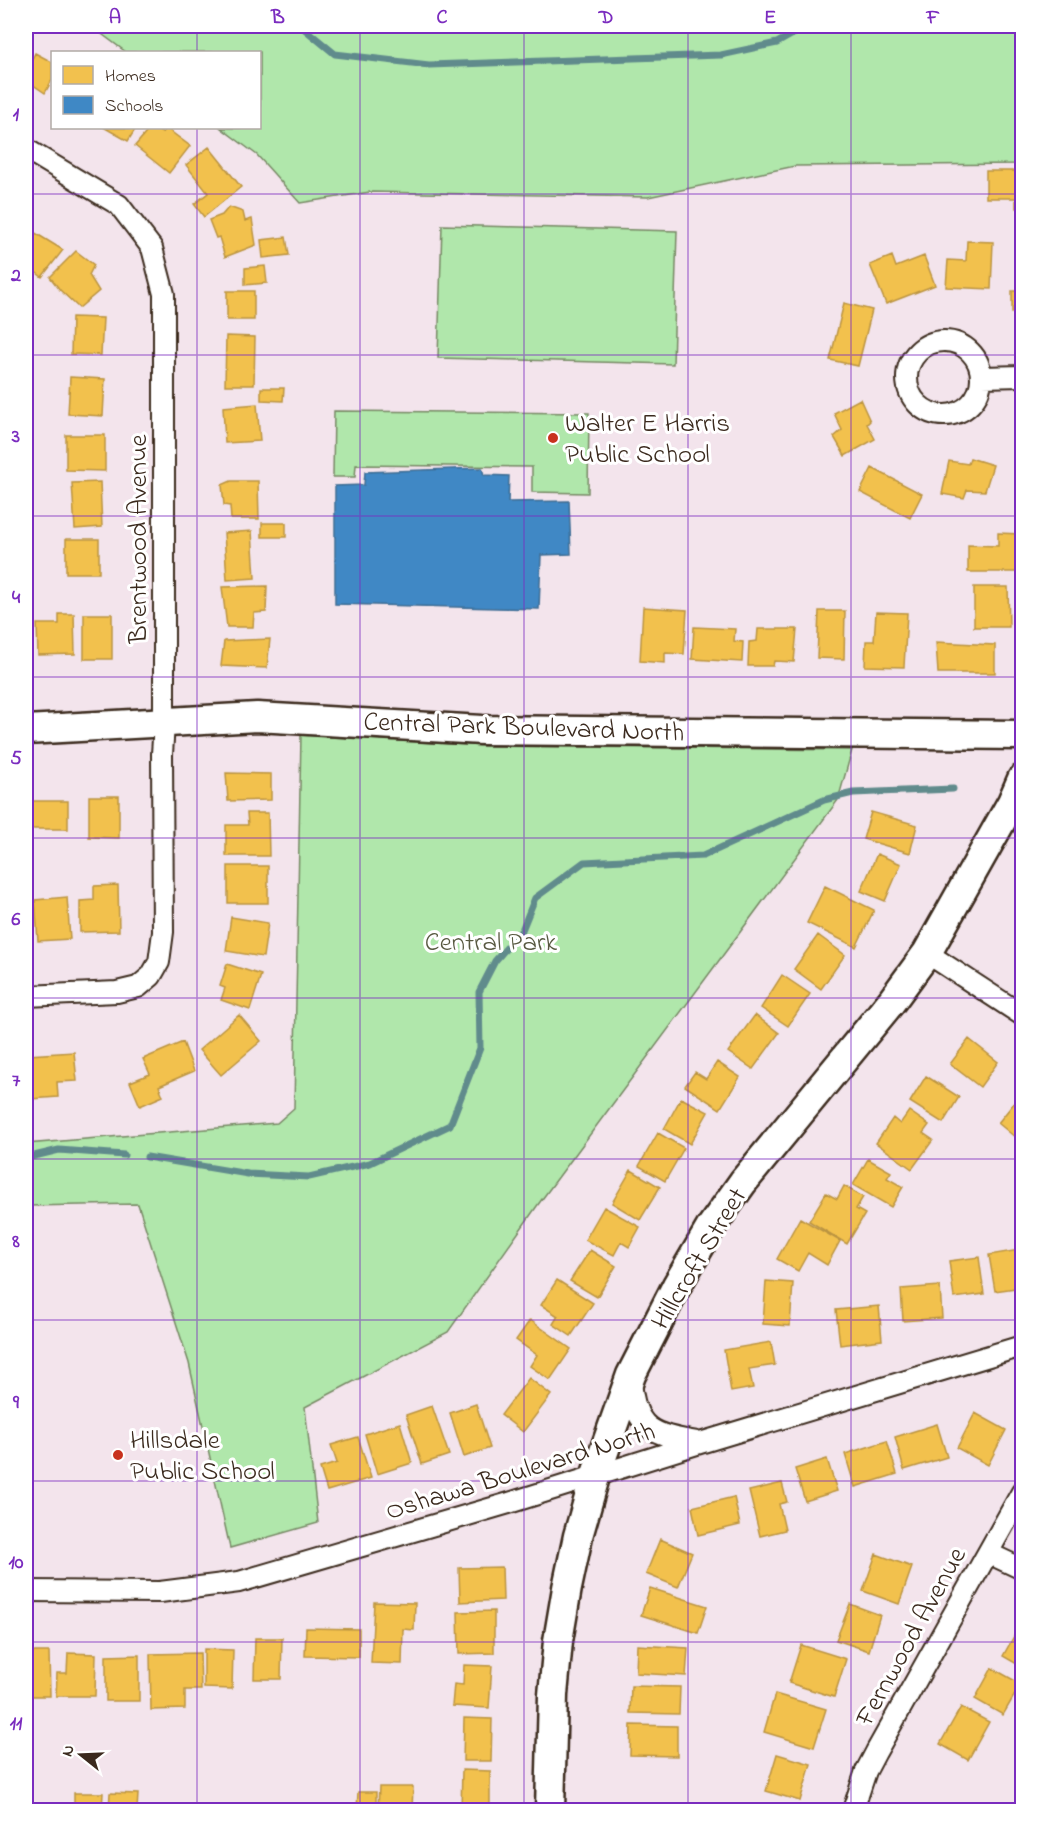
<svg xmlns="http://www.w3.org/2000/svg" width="1048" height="1836" viewBox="0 0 1048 1836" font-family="'Indie Flower',sans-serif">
  <rect width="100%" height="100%" fill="#f3e4ec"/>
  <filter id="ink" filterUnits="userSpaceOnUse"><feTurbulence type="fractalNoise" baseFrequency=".0167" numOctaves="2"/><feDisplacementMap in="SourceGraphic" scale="12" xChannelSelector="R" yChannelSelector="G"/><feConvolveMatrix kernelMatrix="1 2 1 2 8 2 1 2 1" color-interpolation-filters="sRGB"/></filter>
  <g filter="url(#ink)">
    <!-- green -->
    <path fill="#b0e7ab" stroke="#768864" stroke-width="1.5" d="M 91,26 L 1022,26 L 1022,164 L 795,166 L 648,197 L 370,192 L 300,203 L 257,155 L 221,128 L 260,128 L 260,52 L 126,52 Z
      M 442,225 L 677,231 L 673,364 L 438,358 Z
      M 334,411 L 589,413 L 588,493 L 532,492 L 532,467 L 356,465 L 355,477 L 333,477 Z
      M 301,735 L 485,746 L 852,750 L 838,800 L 537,1206 L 448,1332 L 305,1407 L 318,1523 L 230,1548 L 189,1363 L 138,1204 L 26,1206 L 26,1144 L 277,1123 L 294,1108 Z"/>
    <!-- homes -->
    <path fill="#f2c14e" stroke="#bb9440" stroke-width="1.5" d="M 35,53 L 52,62 L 52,80 L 45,93 L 26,80 L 26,71 Z
      M 105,128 L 136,128 L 128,141 Z
      M 150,128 L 154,128 L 162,133 L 166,128 L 190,146 L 169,173 L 135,146 Z
      M 209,147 L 241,187 L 204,217 L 194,204 L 208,193 L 186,165 Z
      M 986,171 L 1022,171 L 1022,208 L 1016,208 L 1016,198 L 986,198 Z
      M 229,207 L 243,212 L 245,221 L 252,219 L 256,245 L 225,257 L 219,237 L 216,238 L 209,220 L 222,215 Z
      M 32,231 L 63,250 L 42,277 L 29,267 L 26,271 L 26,240 Z
      M 286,237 L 289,255 L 263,258 L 261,240 Z
      M 967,241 L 993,242 L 991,289 L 946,287 L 948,260 L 966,261 Z
      M 76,251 L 94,265 L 89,275 L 99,291 L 79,308 L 60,290 L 50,277 Z
      M 892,256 L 896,267 L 924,256 L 935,285 L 886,304 L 870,265 Z
      M 265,266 L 267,283 L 245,285 L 245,268 Z
      M 227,291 L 254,291 L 254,320 L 227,320 Z
      M 1012,291 L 1022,291 L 1022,313 L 1012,313 Z
      M 844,303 L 872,310 L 858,366 L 830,360 Z
      M 72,317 L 103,318 L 101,355 L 71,354 Z
      M 226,336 L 255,337 L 254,385 L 225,385 Z
      M 70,377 L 105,379 L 103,416 L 68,414 Z
      M 261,388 L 284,388 L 283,401 L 261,400 Z
      M 860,399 L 870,421 L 867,424 L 875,439 L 845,456 L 834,437 L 842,430 L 834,413 Z
      M 257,404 L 260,441 L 225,443 L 223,407 Z
      M 66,435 L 105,435 L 105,471 L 66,470 Z
      M 1022,443 L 1022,491 L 1018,491 Z
      M 970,458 L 993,465 L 985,491 L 967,490 L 964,498 L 942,494 L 949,461 L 968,464 Z
      M 872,468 L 922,494 L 910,518 L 860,492 Z
      M 231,481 L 258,481 L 259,519 L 231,519 L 230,506 L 224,505 L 222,485 Z
      M 100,482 L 102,527 L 75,529 L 72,483 Z
      M 262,523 L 286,523 L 286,537 L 262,537 Z
      M 252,531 L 255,578 L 227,580 L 224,533 Z
      M 998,533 L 1021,534 L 1021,572 L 968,572 L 968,545 L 998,546 Z
      M 66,539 L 99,539 L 99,573 L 66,573 Z
      M 267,586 L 266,612 L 254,613 L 253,627 L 227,627 L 222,587 Z
      M 974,587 L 1008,587 L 1009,627 L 974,627 Z
      M 643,607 L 687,610 L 684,654 L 665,653 L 665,663 L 640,661 Z
      M 819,611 L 845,611 L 844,659 L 817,658 Z
      M 876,612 L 907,613 L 904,667 L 865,666 L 866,641 L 874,641 Z
      M 59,614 L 74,614 L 75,654 L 38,655 L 37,624 L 59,624 Z
      M 84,614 L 112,614 L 112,659 L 84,659 Z
      M 694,627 L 735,629 L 734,641 L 743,642 L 742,662 L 692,659 Z
      M 758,629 L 797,629 L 794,662 L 774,661 L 773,666 L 748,666 L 749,642 L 757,641 Z
      M 270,639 L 267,668 L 221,666 L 224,641 Z
      M 936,642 L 995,645 L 995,673 L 938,673 Z
      M 226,773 L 271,774 L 271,800 L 228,801 Z
      M 89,796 L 119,796 L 119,838 L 89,837 Z
      M 30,801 L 68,801 L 68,829 L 29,829 Z
      M 871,812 L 917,825 L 910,853 L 863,839 Z
      M 247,813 L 268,813 L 269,856 L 226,856 L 226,825 L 248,825 Z
      M 877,854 L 901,864 L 885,901 L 861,891 Z
      M 228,866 L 268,866 L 268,903 L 228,903 Z
      M 118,885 L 119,931 L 80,932 L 80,901 L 94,900 L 94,886 Z
      M 825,886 L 874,910 L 856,947 L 807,923 Z
      M 67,897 L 70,939 L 38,941 L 35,900 Z
      M 231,917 L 268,923 L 263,957 L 226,951 Z
      M 818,935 L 845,955 L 821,989 L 794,969 Z
      M 227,964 L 261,975 L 250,1010 L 221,1000 L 225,988 L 220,986 Z
      M 782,975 L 810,994 L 788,1026 L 761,1008 Z
      M 239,1015 L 261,1041 L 221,1075 L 199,1050 Z
      M 755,1015 L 779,1033 L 753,1069 L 728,1052 Z
      M 969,1039 L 998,1062 L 980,1087 L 950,1064 Z
      M 183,1042 L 194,1071 L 159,1086 L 163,1096 L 140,1106 L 130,1082 L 150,1074 L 143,1059 Z
      M 74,1052 L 77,1081 L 57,1082 L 58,1097 L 31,1099 L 28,1055 Z
      M 717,1062 L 740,1077 L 720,1109 L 685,1086 L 695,1072 L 706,1079 Z
      M 926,1076 L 959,1097 L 943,1123 L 910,1102 Z
      M 1022,1093 L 1022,1143 L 998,1123 Z
      M 681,1098 L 708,1112 L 690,1144 L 664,1129 Z
      M 909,1111 L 929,1125 L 923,1133 L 933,1140 L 912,1169 L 876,1143 L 893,1118 L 900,1124 Z
      M 658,1133 L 684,1148 L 665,1181 L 639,1166 Z
      M 868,1159 L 891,1172 L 887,1178 L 903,1187 L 891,1207 L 853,1185 Z
      M 631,1170 L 660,1187 L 640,1220 L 612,1203 Z
      M 844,1186 L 863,1197 L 856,1209 L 865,1214 L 847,1244 L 809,1221 L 826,1193 L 837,1199 Z
      M 604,1207 L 640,1227 L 629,1247 L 621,1242 L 614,1255 L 585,1240 Z
      M 800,1218 L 840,1241 L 827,1265 L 808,1253 L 798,1271 L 777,1259 Z
      M 590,1250 L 616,1266 L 597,1297 L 570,1281 Z
      M 1019,1250 L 1022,1287 L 995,1291 L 989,1255 Z
      M 979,1257 L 984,1294 L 954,1298 L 949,1261 Z
      M 557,1280 L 593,1303 L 571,1336 L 553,1324 L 558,1316 L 541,1305 Z
      M 766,1281 L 793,1283 L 790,1326 L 763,1324 Z
      M 940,1286 L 942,1318 L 903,1321 L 901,1289 Z
      M 879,1306 L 882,1340 L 840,1345 L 836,1310 Z
      M 530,1320 L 571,1349 L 550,1380 L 530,1366 L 537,1355 L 516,1340 Z
      M 771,1342 L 775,1365 L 749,1369 L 753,1388 L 731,1392 L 724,1350 Z
      M 529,1378 L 551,1395 L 523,1432 L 501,1415 Z
      M 476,1404 L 490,1448 L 464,1457 L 450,1413 Z
      M 432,1406 L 449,1455 L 422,1464 L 406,1415 Z
      M 975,1413 L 1006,1430 L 988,1465 L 957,1448 Z
      M 400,1423 L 412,1463 L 377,1474 L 365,1434 Z
      M 937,1424 L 947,1457 L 904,1470 L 895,1437 Z
      M 358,1437 L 371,1478 L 327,1491 L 320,1468 L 337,1463 L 331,1445 Z
      M 887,1441 L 897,1474 L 855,1487 L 845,1454 Z
      M 827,1459 L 837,1491 L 805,1501 L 795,1469 Z
      M 782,1483 L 787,1502 L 779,1504 L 785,1530 L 760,1536 L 749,1491 Z
      M 734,1497 L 740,1525 L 698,1535 L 692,1507 Z
      M 660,1539 L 692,1553 L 678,1587 L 646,1574 Z
      M 876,1554 L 912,1567 L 899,1604 L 863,1591 Z
      M 502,1567 L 503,1600 L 460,1602 L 459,1568 Z
      M 650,1588 L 707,1606 L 698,1633 L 641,1615 Z
      M 374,1602 L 415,1603 L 414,1630 L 403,1629 L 402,1664 L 371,1663 Z
      M 850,1604 L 880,1615 L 869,1651 L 836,1640 Z
      M 494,1611 L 494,1653 L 459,1654 L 458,1612 Z
      M 1022,1622 L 1022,1667 L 1003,1656 Z
      M 306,1628 L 359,1629 L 359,1657 L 305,1656 Z
      M 255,1638 L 282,1638 L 281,1679 L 254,1679 Z
      M 637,1645 L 688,1648 L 686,1676 L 636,1673 Z
      M 801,1645 L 846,1659 L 834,1697 L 789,1683 Z
      M 204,1649 L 233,1650 L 232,1689 L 204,1688 Z
      M 26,1652 L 49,1652 L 50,1696 L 26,1696 Z
      M 68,1653 L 96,1654 L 95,1696 L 56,1696 L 57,1673 L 67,1673 Z
      M 200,1653 L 201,1690 L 185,1690 L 185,1709 L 151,1710 L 150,1654 Z
      M 139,1655 L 139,1701 L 106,1701 L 106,1656 Z
      M 464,1665 L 492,1666 L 489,1708 L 452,1706 L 454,1684 L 463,1685 Z
      M 992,1668 L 1021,1684 L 1003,1715 L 975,1699 Z
      M 631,1686 L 680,1687 L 679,1714 L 630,1713 Z
      M 775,1694 L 826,1709 L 814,1747 L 764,1732 Z
      M 961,1707 L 989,1722 L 968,1760 L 940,1744 Z
      M 464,1718 L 492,1719 L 491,1761 L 463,1761 Z
      M 631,1725 L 677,1726 L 677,1756 L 630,1755 Z
      M 777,1754 L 811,1764 L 800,1801 L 766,1791 Z
      M 462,1770 L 490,1771 L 490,1810 L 461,1810 Z
      M 379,1787 L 413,1787 L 412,1810 L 378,1810 Z
      M 358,1792 L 376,1792 L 376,1810 L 357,1810 Z
      M 74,1793 L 103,1793 L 102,1810 L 74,1810 Z
      M 110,1793 L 138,1794 L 137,1810 L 109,1810 Z
      M 903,1806 L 926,1807 L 926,1810 L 903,1810 Z"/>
    <!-- schools -->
    <path fill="#3f88c5" stroke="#3e6c93" stroke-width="1.5" d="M 482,468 L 484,475 L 509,476 L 508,502 L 569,501 L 571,554 L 541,555 L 539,609 L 335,604 L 335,486 L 364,485 L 365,472 Z"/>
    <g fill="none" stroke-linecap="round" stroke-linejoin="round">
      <!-- stream -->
      <path stroke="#618b8c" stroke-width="7" d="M 301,26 L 335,54 L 429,65 L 721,55 L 777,43 L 807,26
        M 147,1157 L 248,1174 L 309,1177 L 370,1163 L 450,1125 L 480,1048 L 479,992 L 495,961 L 522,930 L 535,898 L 584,862 L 703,856 L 824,800 L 853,793 L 953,789
        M 26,1158 L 59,1150 L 124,1155"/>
      <!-- street casing -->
      <g stroke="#3b2a1e" stroke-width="24">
        <path id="street" d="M 26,149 L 119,205 L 152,248 L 164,294 L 164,724 L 162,754 L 163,932 L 159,962 L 151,976 L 138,987 L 117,992 L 26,996
          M907 378a37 37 0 1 1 74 0a37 37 0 1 1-74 0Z
          M 982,377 L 1022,376
          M 927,953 L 1022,1015
          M 631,1381 C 635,1431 653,1434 697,1442
          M 988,1553 L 1022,1569
          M 26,1591 L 160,1592 L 239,1582 L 509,1503 L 700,1443 L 1022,1346
          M 853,1810 L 866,1771 L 876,1752 L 1022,1492"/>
      </g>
      <!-- secondary casing -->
      <g stroke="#3b2a1e" stroke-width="33">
        <path id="secondary" d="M 26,730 L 257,717 L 482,730 L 1022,735
          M 550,1810 L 553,1695 L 558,1641 L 567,1588 L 578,1536 L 595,1477 L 631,1375 L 677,1285 L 711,1227 L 743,1182 L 891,1002 L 927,953 L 1012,802 L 1022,779"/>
      </g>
      <!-- street -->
      <use href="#street" stroke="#fff" stroke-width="20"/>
      <!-- secondary -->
      <use href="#secondary" stroke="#fff" stroke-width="28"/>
    </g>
  </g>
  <!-- grid -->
  <path fill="none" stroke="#7b2cbf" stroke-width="1.5" stroke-opacity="0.55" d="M 197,26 L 197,52M 360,26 L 360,1810M 524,26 L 524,1810M 688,26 L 688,1810M 851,26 L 851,1810M 197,128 L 197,1810M 26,194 L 1022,194M 26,355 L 1022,355M 26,516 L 1022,516M 26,677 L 1022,677M 26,838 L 1022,838M 26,998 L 1022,998M 26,1159 L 1022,1159M 26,1320 L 1022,1320M 26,1481 L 1022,1481M 26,1642 L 1022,1642"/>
  <!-- markers -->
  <g fill="#c8321e" stroke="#fff" stroke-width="2">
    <circle cx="553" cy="438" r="6"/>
    <circle cx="118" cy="1455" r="6"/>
  </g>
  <g text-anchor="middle" stroke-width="6" stroke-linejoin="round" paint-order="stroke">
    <!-- poi labels -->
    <g font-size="27" fill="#3b2a1e" stroke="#fff" text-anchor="start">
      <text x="565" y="431">Walter E Harris<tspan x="565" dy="31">Public School</tspan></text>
      <text x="130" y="1448">Hillsdale<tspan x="130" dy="31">Public School</tspan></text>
    </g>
    <!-- street labels -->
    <g font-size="27" fill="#3b2a1e" stroke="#fff">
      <text transform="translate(137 539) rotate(-90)" y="9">Brentwood Avenue</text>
      <text transform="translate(524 726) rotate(2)" y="9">Central Park Boulevard North</text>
      <text transform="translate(698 1258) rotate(-59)" y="9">Hillcroft Street</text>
      <text transform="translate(520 1470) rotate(-17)" y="9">Oshawa Boulevard North</text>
      <text transform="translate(910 1636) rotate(-61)" y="9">Fernwood Avenue</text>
    </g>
    <!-- park labels -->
    <g font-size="27" fill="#585941" stroke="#fff">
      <text x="491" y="950">Central Park</text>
    </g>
  </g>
  <!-- margin -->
  <rect width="1048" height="1836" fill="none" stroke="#fff" stroke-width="66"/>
  <!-- legend -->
  <rect x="51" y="51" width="210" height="78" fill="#ffffff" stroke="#b1aaa5" stroke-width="1.5"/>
  <rect x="63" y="66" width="30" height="18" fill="#f2c14e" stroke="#b1aaa5" stroke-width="1.5"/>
  <text x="105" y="81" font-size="18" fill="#3b2a1e">Homes</text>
  <rect x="63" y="96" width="30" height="18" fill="#3f88c5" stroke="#b1aaa5" stroke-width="1.5"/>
  <text x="105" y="111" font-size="18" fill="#3b2a1e">Schools</text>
  <!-- north arrow -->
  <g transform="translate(81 1755) rotate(288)" stroke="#ffffff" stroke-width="4.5" paint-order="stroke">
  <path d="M0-4.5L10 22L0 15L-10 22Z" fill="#3b2a1e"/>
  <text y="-9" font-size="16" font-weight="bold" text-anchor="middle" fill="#3b2a1e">N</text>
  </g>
  <rect x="33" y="33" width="982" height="1770" fill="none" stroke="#7b2cbf" stroke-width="2"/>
  <g font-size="20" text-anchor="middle" font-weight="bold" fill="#7b2cbf">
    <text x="115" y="23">A</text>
    <text x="278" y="23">B</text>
    <text x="442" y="23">C</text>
    <text x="606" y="23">D</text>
    <text x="770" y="23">E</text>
    <text x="933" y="23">F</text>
    <text x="16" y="120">1</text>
    <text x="16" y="281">2</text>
    <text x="16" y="442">3</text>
    <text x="16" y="603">4</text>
    <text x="16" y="764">5</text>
    <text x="16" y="925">6</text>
    <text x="16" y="1086">7</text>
    <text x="16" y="1247">8</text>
    <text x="16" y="1408">9</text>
    <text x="16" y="1568">10</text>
    <text x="16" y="1729">11</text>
  </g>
</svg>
